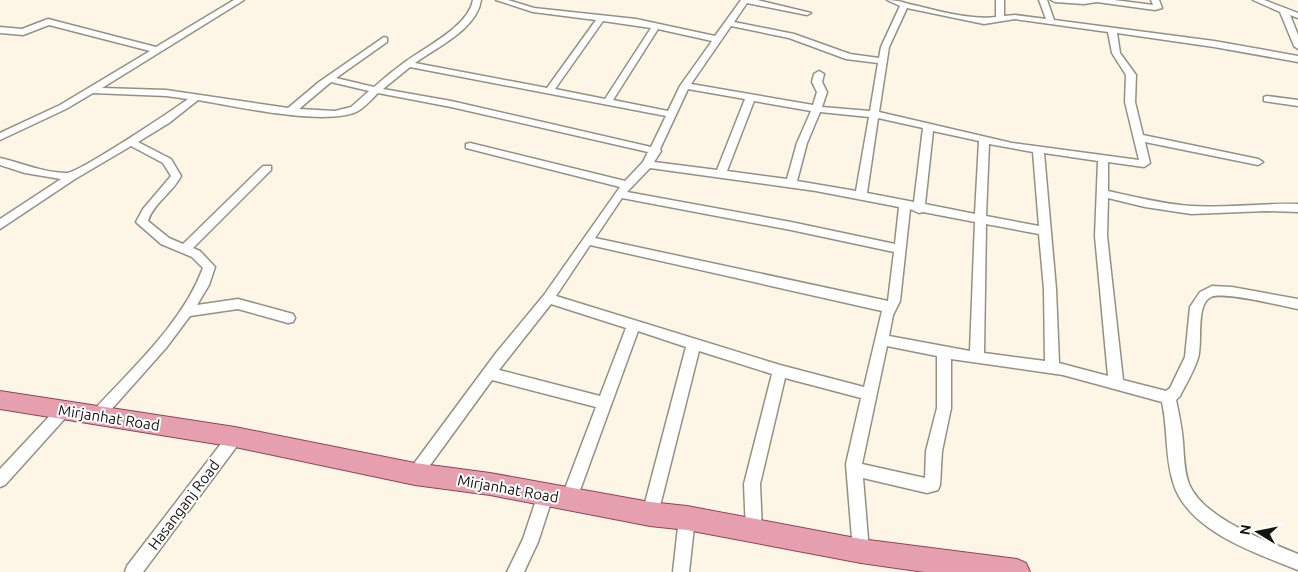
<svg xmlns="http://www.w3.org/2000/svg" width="1298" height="572" viewBox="0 0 1298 572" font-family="Ubuntu,sans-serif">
  <rect width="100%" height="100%" fill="#fdf6e6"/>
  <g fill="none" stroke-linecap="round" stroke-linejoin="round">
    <!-- street casing -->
    <g stroke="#969082" stroke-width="3">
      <path id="street" d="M 234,0 L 244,0 L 102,88 L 166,90 L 288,108 L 319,82 L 384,37 L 387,38 L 387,42 L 336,78 L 374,87 C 384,78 394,70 405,62 C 425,47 469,26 473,0 L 481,0 C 477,29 437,47 415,63 L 547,88 L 596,20 L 533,12 L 496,0 L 508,0 L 534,8 L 636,19 L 715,36 L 741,0 L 757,0 L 811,13 L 807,15 L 747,3 L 734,22 L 794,34 L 850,54 L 879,58 L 881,47 L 900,6 L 887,0 C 899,0 907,4 918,6 C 942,12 971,20 996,17 L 996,0 L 1004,0 L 1004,16 L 1015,15 L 1046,19 L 1039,0 L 1047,0 L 1054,20 L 1214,41 L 1298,56 L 1298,62 L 1214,47 L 1117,33 L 1120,53 L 1136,75 L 1135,102 L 1143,135 L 1258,159 L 1263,162 L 1258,165 L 1145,142 L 1150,163 L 1144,167 L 1108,162 L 1108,191 C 1135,197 1163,204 1191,206 C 1225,208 1263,203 1298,204 L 1298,212 L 1267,211 L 1191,214 L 1145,207 L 1108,198 L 1107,236 L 1123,380 L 1166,391 L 1170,388 L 1185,357 L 1190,307 L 1200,292 L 1212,286 L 1232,287 L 1298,299 L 1298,309 C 1282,306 1224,291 1211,297 C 1195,304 1203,343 1198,358 C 1194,371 1186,384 1180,396 L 1176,400 C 1179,414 1182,428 1183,442 C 1184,456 1184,471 1189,484 C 1204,519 1265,540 1298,554 L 1298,570 C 1256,553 1187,531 1173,482 C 1165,457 1168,429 1162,402 L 1063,375 L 951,359 L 951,408 L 942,451 L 940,485 L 938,490 L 927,493 L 863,478 L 869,551 L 867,557 L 861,559 L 855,557 L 853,551 L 846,464 L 861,398 L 785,378 L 760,484 L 762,531 L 760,537 L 754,539 L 748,537 L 746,531 L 744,484 L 772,374 L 699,351 L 658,514 L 656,519 L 650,522 L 644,519 L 642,514 L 686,347 L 638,331 L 575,504 L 569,506 L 563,504 L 561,499 L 596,407 L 492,380 L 420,479 L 415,481 L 410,479 L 407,474 L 410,469 L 496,353 L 544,295 L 620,187 L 466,148 L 466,144 L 470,143 L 625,181 L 643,162 L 648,152 L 451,107 L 378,93 C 372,99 365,107 358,111 C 328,127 233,106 198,100 L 169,123 L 138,142 L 171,159 L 181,176 C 173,192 153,204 148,221 L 169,238 L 183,244 L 263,166 L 271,166 L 271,170 L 193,248 L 200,251 L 215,267 L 209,285 L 197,305 L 238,299 L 293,314 L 295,318 L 293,322 L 288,323 L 238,309 L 190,316 L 166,348 L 102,420 L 97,422 L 92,420 L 90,416 L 92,412 C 132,368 182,324 203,268 L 192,257 L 161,244 L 136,222 L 143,209 L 171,176 L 163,163 L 131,146 L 75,179 L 0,229 L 0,219 L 61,179 L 25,173 L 0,165 L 0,158 C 22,163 44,173 67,173 C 79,173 173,110 188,99 L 166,96 L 93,93 L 66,109 L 0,140 L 0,133 L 60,105 L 150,51 L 49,25 L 23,35 L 0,33 L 0,27 L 22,29 L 48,19 L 156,47 ZM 907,8 L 984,24 L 1015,19 L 1108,32 L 1112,53 L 1126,75 L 1125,102 L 1139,160 L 1012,143 L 879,112 L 889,47 ZM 603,21 L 651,28 L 605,99 L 555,89 ZM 731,26 L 789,38 L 846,59 L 878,63 L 870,111 L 822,107 L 827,92 L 822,82 L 824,74 L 819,71 L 814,74 L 812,82 L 817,92 L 813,105 L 691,84 ZM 658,29 L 712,41 L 680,86 L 668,111 L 613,100 ZM 410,67 L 666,116 L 651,147 L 451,101 L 383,89 ZM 331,82 L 369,91 L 351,107 L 335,111 L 299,109 ZM 688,89 L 745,99 L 717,170 L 654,162 L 661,151 L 660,149 ZM 754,101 L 811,111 L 797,143 L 787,179 L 727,171 ZM 820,112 L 869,117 L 856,191 L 797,181 L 807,143 ZM 878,118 L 923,128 L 914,202 L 867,193 ZM 933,131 L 979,141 L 975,214 L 925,204 ZM 989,144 L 1033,152 L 1039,226 L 986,216 ZM 1044,153 L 1098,161 L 1095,236 L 1108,376 L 1059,363 L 1056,289 ZM 650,168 L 816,191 L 899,207 L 895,244 L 791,222 L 627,192 ZM 622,198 L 791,230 L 894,252 L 888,301 L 595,238 ZM 910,209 L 919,213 L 923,212 L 975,222 L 970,351 L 889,336 L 893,315 L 900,301 ZM 986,224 L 1039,234 L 1044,289 L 1045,361 L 984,353 ZM 590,245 L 882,311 L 864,387 L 780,365 L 556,296 ZM 551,304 L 626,328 L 600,396 L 499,370 ZM 887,346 L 937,356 L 937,408 L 926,451 L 925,478 L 862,464 Z
        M 1051,0 L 1114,0 L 1153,5 L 1151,0 L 1159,0 L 1162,8 L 1155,10 L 1097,2 L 1084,4 L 1055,2 Z
        M 1253,0 L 1264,0 L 1298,13 L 1298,18 L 1290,15 L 1298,35 L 1298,49 L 1294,46 L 1280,12 Z
        M 1267,96 L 1298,100 L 1298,106 L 1264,101 L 1264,97 Z
        M 63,405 L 68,407 L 70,411 L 68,415 L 5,485 L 0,487 L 0,469 L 58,407 Z
        M 235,430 L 240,432 L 242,437 L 240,442 L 143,572 L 125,572 L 127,566 L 230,432 Z
        M 545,489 L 551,491 L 553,496 L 538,542 L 524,572 L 507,572 L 523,539 L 539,491 Z
        M 687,510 L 693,513 L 695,518 L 689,572 L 673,572 L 679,518 L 681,513 Z"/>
    </g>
    <!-- primary casing -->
    <g stroke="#904453" stroke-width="2">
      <path id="primary" d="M 0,391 L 235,427 L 415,463 L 490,473 L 650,502 L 687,506 L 861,539 L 1017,559 L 1026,563 L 1030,572 L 924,572 L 861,563 L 687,530 L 650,526 L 490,495 L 415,485 L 235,447 L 0,409 Z"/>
    </g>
    <!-- street -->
    <use href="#street" fill="#fff" fill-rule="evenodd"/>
    <!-- primary -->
    <use href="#primary" fill="#e59fae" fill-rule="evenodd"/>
  </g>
  <g text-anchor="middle" stroke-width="4" stroke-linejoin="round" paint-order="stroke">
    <!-- near-street labels -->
    <g font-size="15" fill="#15130e" stroke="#fff">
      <text transform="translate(109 418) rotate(9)" y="5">Mirjanhat Road</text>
      <text transform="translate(508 489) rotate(10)" y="5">Mirjanhat Road</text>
      <text transform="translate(184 505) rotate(-53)" y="5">Hasanganj Road</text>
    </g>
  </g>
  <!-- north arrow -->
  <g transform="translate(1258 532) rotate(280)" stroke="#ffffff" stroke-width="4" paint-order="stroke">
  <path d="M0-4L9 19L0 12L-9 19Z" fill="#15130e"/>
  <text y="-8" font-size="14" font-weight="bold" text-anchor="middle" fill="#15130e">N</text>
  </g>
</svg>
